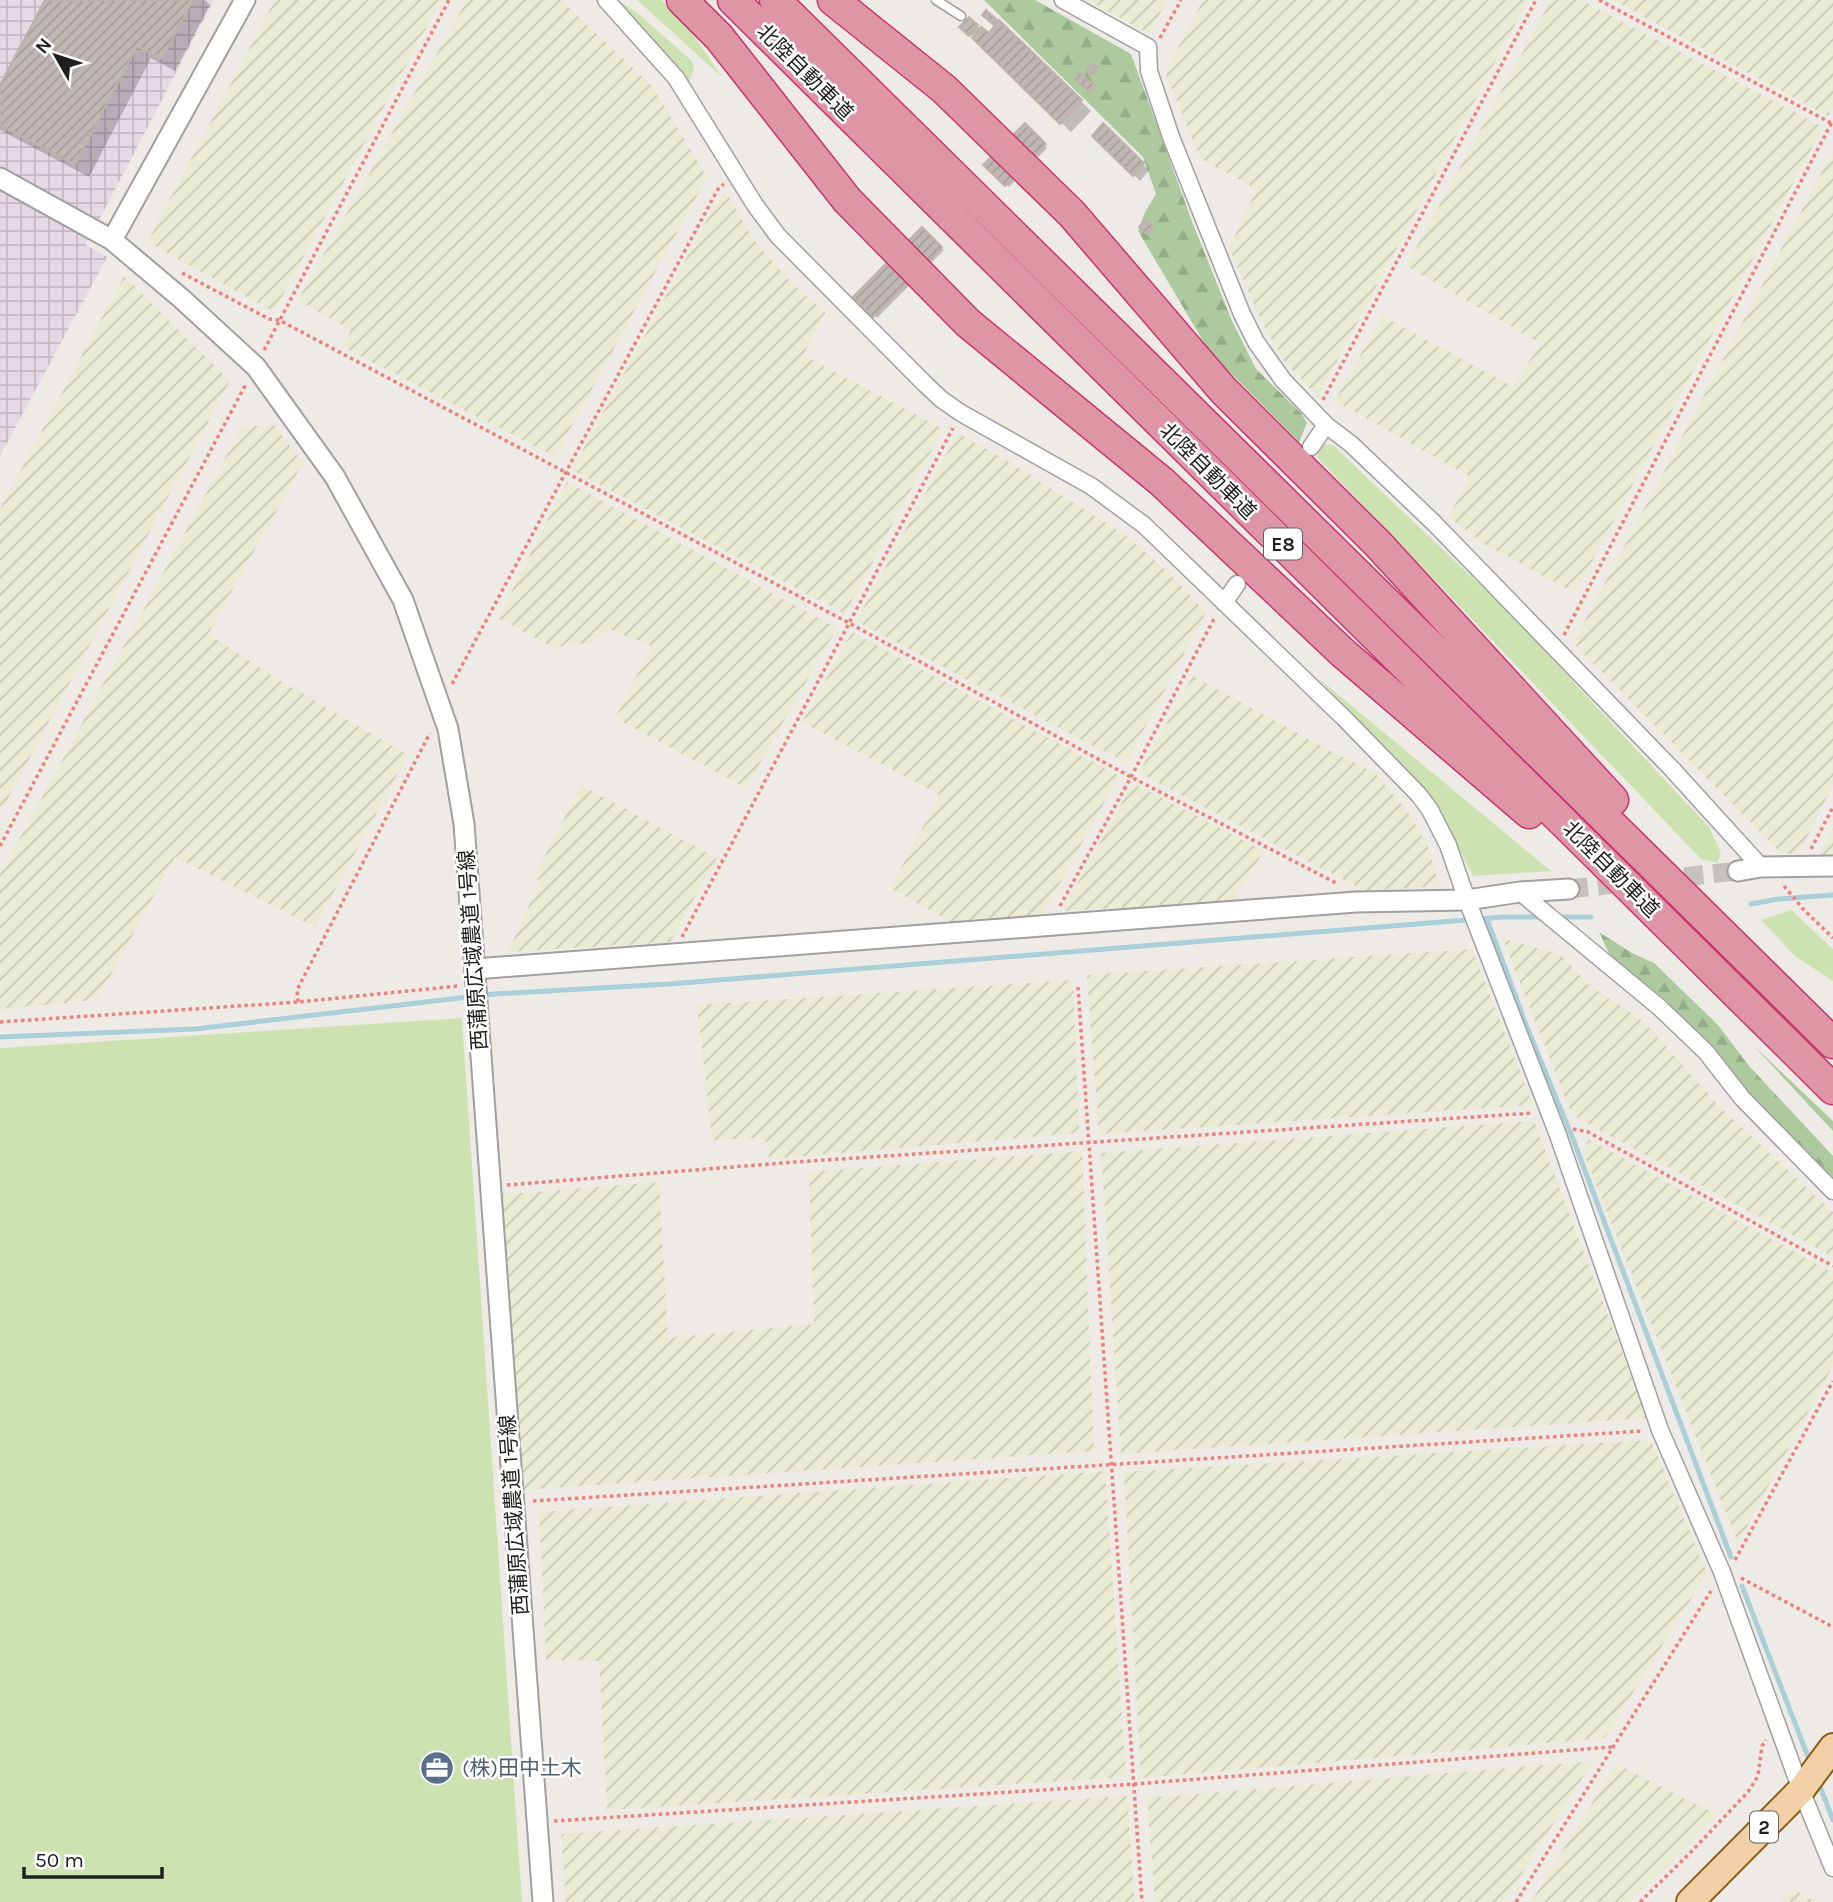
<svg xmlns="http://www.w3.org/2000/svg" width="1833" height="1902" viewBox="0 0 1833 1902" font-family="Karla,'Noto Sans JP',sans-serif">
  <defs>
    <pattern id="industrial-grid" width="8" height="8" patternUnits="userSpaceOnUse" patternTransform="scale(1.75)"><rect width="8" height="8" fill="#e7d8e5"/><path d="M0 4h8M4 0v8" fill="none" stroke="#c6b9c4"/></pattern>
    <pattern id="farmland-furrows" width="10" height="10" patternUnits="userSpaceOnUse" patternTransform="scale(1.75)"><rect width="10" height="10" fill="#eaebd3"/><path d="M-1 1l2-2M0 10L10 0M9 11l2-2" fill="none" stroke="#c8c9b5"/></pattern>
    <pattern id="forest-firs" width="22" height="20" patternUnits="userSpaceOnUse" patternTransform="scale(1.75)"><rect width="22" height="20" fill="#adca9f"/><path d="M5 1l3.5 6h-7zM16 11l3.5 6h-7z" fill="#94ad88"/></pattern>
    <pattern id="building-hatch" width="6" height="6" patternUnits="userSpaceOnUse" patternTransform="scale(1.75)"><rect width="6" height="6" fill="#bfb7b3"/><path d="M-1 1l2-2M0 6l6-6M5 7l2-2" fill="none" stroke="#a49d9a"/></pattern>
  </defs>
  <rect width="100%" height="100%" fill="#eeebe6"/>
  <!-- industrial -->
  <path fill="url(#industrial-grid)" d="M 0,0 L 214,0 L 86,245 L 107,257 L 0,456 Z"/>
  <!-- farmland -->
  <path fill="url(#farmland-furrows)" d="M 275,0 L 441,0 L 274,312 L 147,242 Z
    M 467,0 L 561,0 L 652,86 L 707,177 L 555,457 L 343,347 L 351,330 L 298,300 Z
    M 1088,0 L 1167,0 L 1149,34 Z
    M 1203,0 L 1528,0 L 1318,397 L 1284,361 L 1262,322 L 1229,248 L 1257,189 L 1201,159 L 1165,73 Z
    M 1551,0 L 1581,0 L 1823,127 L 1575,593 L 1482,543 L 1449,517 L 1469,476 L 1335,401 L 1382,316 L 1514,387 L 1540,343 L 1406,266 Z
    M 1613,0 L 1833,0 L 1833,107 L 1828,116 Z
    M 1833,151 L 1833,786 L 1798,854 L 1781,853 L 1573,643 Z
    M 726,192 L 751,235 L 772,261 L 800,291 L 826,313 L 803,355 L 943,429 L 845,614 L 572,470 L 715,205 Z
    M 124,276 L 230,381 L 0,814 L 0,509 Z
    M 274,425 L 303,463 L 208,634 L 276,678 L 408,755 L 315,927 L 175,857 L 97,1000 L 0,1009 L 0,875 L 242,427 Z
    M 958,433 L 999,456 L 1124,534 L 1167,571 L 1206,612 L 1126,763 L 856,621 Z
    M 567,482 L 837,628 L 746,788 L 615,718 L 652,646 L 610,630 L 591,642 L 554,648 L 498,618 Z
    M 852,632 L 1119,776 L 1042,916 L 953,923 L 890,888 L 940,795 L 802,722 Z
    M 1193,676 L 1325,748 L 1375,773 L 1408,812 L 1428,847 L 1439,886 L 1365,891 L 1139,773 Z
    M 1133,783 L 1264,851 L 1232,902 L 1062,911 Z
    M 581,785 L 717,858 L 670,942 L 508,952 L 540,881 L 534,877 Z
    M 1833,828 L 1833,856 L 1818,857 Z
    M 1503,939 L 1560,954 L 1588,984 L 1643,1021 L 1721,1108 L 1833,1212 L 1833,1257 L 1572,1115 Z
    M 1472,949 L 1533,1105 L 1099,1134 L 1087,975 Z
    M 1073,980 L 1079,1133 L 769,1159 L 767,1142 L 755,1138 L 712,1140 L 697,1005 Z
    M 1534,1121 L 1647,1418 L 1121,1454 L 1101,1153 Z
    M 1588,1139 L 1833,1273 L 1833,1366 L 1738,1543 L 1584,1154 Z
    M 1082,1151 L 1094,1451 L 522,1490 L 498,1195 L 659,1182 L 668,1338 L 814,1324 L 809,1172 Z
    M 1651,1440 L 1707,1573 L 1605,1738 L 1141,1778 L 1124,1472 Z
    M 1105,1471 L 1126,1777 L 607,1810 L 599,1661 L 546,1660 L 539,1512 Z
    M 1593,1761 L 1504,1902 L 1155,1902 L 1147,1798 Z
    M 1616,1764 L 1716,1814 L 1669,1865 L 1627,1902 L 1531,1902 Z
    M 1127,1796 L 1135,1902 L 566,1902 L 561,1834 Z
    M 1793,1889 L 1810,1899 L 1824,1902 L 1779,1902 Z"/>
  <!-- grass -->
  <path fill="#cce3b1" d="M 617,0 L 635,11 L 692,61 L 694,70 L 689,81 Z
    M 637,0 L 661,0 L 688,27 L 722,77 Z
    M 1321,445 L 1333,445 L 1501,605 L 1709,827 L 1721,853 L 1718,863 L 1701,859 L 1317,457 Z
    M 1318,678 L 1551,871 L 1473,876 L 1437,806 Z
    M 1791,910 L 1833,949 L 1833,981 L 1796,957 L 1761,920 Z
    M 462,1018 L 522,1902 L 0,1902 L 0,1048 Z"/>
  <!-- forest -->
  <path fill="url(#forest-firs)" d="M 984,0 L 1035,0 L 1131,54 L 1193,224 L 1232,321 L 1256,369 L 1301,413 L 1307,423 L 1299,442 L 1209,351 L 1138,231 L 1145,212 L 1156,194 L 1143,157 Z
    M 1599,932 L 1632,953 L 1654,963 L 1719,1026 L 1749,1066 L 1833,1156 L 1833,1182 L 1612,960 Z
    M 1753,1045 L 1833,1121 L 1833,1131 Z"/>
  <!-- shadow -->
  <path fill="#0003" d="M 47,0 L 205,0 L 210,5 L 175,71 L 151,58 L 89,177 L 0,130 L 0,89 Z
    M 986,13 L 998,24 L 1000,23 L 1091,111 L 1071,132 L 962,27 L 969,19 L 989,36 L 997,26 L 984,14 Z
    M 1025,126 L 1047,148 L 1009,187 L 986,165 Z
    M 1103,126 L 1149,170 L 1140,181 L 1095,136 Z
    M 922,229 L 944,250 L 877,318 L 856,297 Z"/>
  <g fill="none" stroke-linecap="round" stroke-linejoin="round">
    <!-- stream -->
    <path stroke="#abcfd8" stroke-width="5" d="M 1751,904 L 1779,899 L 1833,895
      M 1555,917 L 1591,917
      M 1487,919 L 1528,1030 L 1573,1139 L 1731,1557
      M 0,1037 L 195,1029 L 494,994 L 669,984 L 1504,917 L 1542,917
      M 1742,1586 L 1810,1762
      M 1818,1781 L 1833,1820"/>
  </g>
  <!-- building -->
  <path fill="url(#building-hatch)" stroke="#bfb2aa" stroke-width="2" d="M 45,0 L 193,0 L 162,59 L 137,46 L 75,165 L 0,125 L 0,85 Z
    M 986,10 L 997,20 L 994,25 L 982,15 Z
    M 969,17 L 978,25 L 969,36 L 959,27 Z
    M 999,20 L 1082,100 L 1060,124 L 972,38 L 981,27 L 989,33 Z
    M 1092,63 L 1098,67 L 1092,75 L 1086,70 Z
    M 1080,73 L 1095,86 L 1090,93 L 1075,79 Z
    M 1025,123 L 1046,144 L 1005,186 L 983,165 Z
    M 1103,123 L 1144,163 L 1133,176 L 1092,136 Z
    M 1146,220 L 1153,227 L 1147,234 L 1139,227 Z
    M 922,227 L 942,247 L 873,317 L 853,297 Z"/>
  <g fill="none" stroke-linecap="round" stroke-linejoin="round">
    <!-- tertiary-tunnel -->
    <path stroke="#c5c2be" stroke-width="19" stroke-dasharray="19 10" stroke-linecap="butt" d="M 1569,889 L 1738,871"/>
    <!-- service casing -->
    <g stroke="#a0a0a0" stroke-width="11">
      <path id="service" d="M 936,0 L 961,16"/>
    </g>
    <!-- minor casing -->
    <g stroke="#a0a0a0" stroke-width="19">
      <path id="minor" d="M 606,0 L 676,78 L 755,205 L 778,236 L 924,383 L 941,399 L 961,413 L 1091,486 L 1144,525 L 1345,719 L 1419,795 L 1430,810 L 1448,845 L 1467,900 L 1558,1135 L 1660,1430 L 1722,1572 L 1801,1790 L 1833,1868
        M 1063,0 L 1148,47 L 1149,71 L 1171,137 L 1242,314 L 1256,342 L 1283,380 L 1326,425 L 1351,444 L 1434,523 L 1672,769 L 1761,867
        M 1311,447 L 1326,425
        M 1224,603 L 1237,584
        M 1520,892 L 1659,1007 L 1706,1052 L 1742,1098 L 1833,1191"/>
    </g>
    <!-- tertiary casing -->
    <g stroke="#a0a0a0" stroke-width="23">
      <path id="tertiary" d="M 0,178 L 112,240 L 182,299 L 256,367 L 335,477 L 403,600 L 448,729 L 464,824 L 543,1902
        M 112,240 L 245,0
        M 1738,871 L 1761,867 L 1833,866
        M 475,969 L 1356,902 L 1467,900 L 1520,892 L 1569,889"/>
    </g>
    <!-- primary casing -->
    <g stroke="#8a5d0f" stroke-width="30">
      <path id="primary" d="M 1690,1902 L 1801,1790 L 1833,1747"/>
    </g>
    <!-- motorway casing -->
    <g stroke="#c9366e" stroke-width="33">
      <path id="motorway" d="M 682,0 L 719,37 L 847,200 L 968,323 L 1162,482 L 1343,653 L 1529,813
        M 733,0 L 1833,1089
        M 775,0 L 1833,1043
        M 833,0 L 944,89 L 1072,214 L 1224,391 L 1378,544 L 1613,800"/>
    </g>
    <!-- path -->
    <path stroke="#ec817a" stroke-width="3.5" stroke-dasharray="3.5 3.5" stroke-linecap="butt" d="M 1599,0 L 1831,123
      M 1160,38 L 1181,0
      M 182,273 L 269,319 L 279,320 L 849,623 L 1131,777 L 1338,884
      M 264,350 L 449,0
      M 1323,400 L 1536,0
      M 1564,635 L 1833,120
      M 452,684 L 718,189 L 724,184
      M 0,846 L 246,384
      M 1811,849 L 1833,807
      M 1784,886 L 1804,910 L 1833,938
      M 1060,906 L 1131,777 L 1215,617
      M 682,937 L 953,428
      M 1078,987 L 1142,1902
      M 298,1002 L 297,990 L 430,733
      M 0,1022 L 298,1002 L 458,986
      M 1573,1129 L 1588,1132 L 1833,1266
      M 507,1185 L 795,1162 L 1533,1113
      M 533,1501 L 1643,1431
      M 1735,1560 L 1833,1381
      M 1741,1578 L 1833,1627
      M 554,1821 L 1121,1785 L 1612,1747
      M 1516,1902 L 1711,1591
      M 1640,1902 L 1690,1853 L 1748,1792 L 1758,1776 L 1762,1746 L 1766,1740"/>
    <!-- service -->
    <use href="#service" stroke="#fff" stroke-width="8"/>
    <!-- minor -->
    <use href="#minor" stroke="#fff" stroke-width="16"/>
    <!-- tertiary -->
    <use href="#tertiary" stroke="#fff" stroke-width="19"/>
    <!-- primary -->
    <use href="#primary" stroke="#f2cfa7" stroke-width="26"/>
    <!-- motorway -->
    <use href="#motorway" stroke="#de95a6" stroke-width="30"/>
  </g>
  <!-- icons -->
  <defs>
    <g id="office-disc" transform="scale(1.75)"><circle r="9.5" fill="#5c6f8a" stroke="#fff"/><path d="M-6-3h4V-5.5h4V-3h4V5H-6ZM-1-4.5V-3h2v-1.5ZM-6 0V1H6V0Z" fill="#fff"/></g>
  </defs>
  <g fill-rule="evenodd">
    <use href="#office-disc" x="437" y="1768"/>
  </g>
  <g text-anchor="middle" stroke-width="5" stroke-linejoin="round" paint-order="stroke">
    <!-- shield labels -->
    <g fill="#fff" stroke="#626262" stroke-width="2">
      <rect x="1264" y="528.5" width="38" height="31" rx="5"/>
      <rect x="1750" y="1811.5" width="28" height="31" rx="5"/>
    </g>
    <g font-size="19" font-weight="bold" fill="#1f1f1f">
      <text x="1283" y="551">E8</text>
      <text x="1764" y="1834">2</text>
    </g>
    <!-- street labels -->
    <g font-size="21" fill="#1f1f1f" stroke="#fff">
      <text transform="translate(805 72) rotate(45)" y="7">北陸自動車道</text>
      <text transform="translate(1208 471) rotate(45)" y="7">北陸自動車道</text>
      <text transform="translate(1611 869) rotate(45)" y="7">北陸自動車道</text>
      <text transform="translate(473 950) rotate(-94)" y="7">西蒲原広域農道 1号線</text>
      <text transform="translate(514 1515) rotate(-94)" y="7">西蒲原広域農道 1号線</text>
    </g>
    <!-- service labels -->
    <g font-size="21" fill="#4e5e75" stroke="#fff" text-anchor="start">
      <text x="462" y="1775">(株)田中土木</text>
    </g>
  </g>
  <!-- north arrow -->
  <g transform="translate(56 56) rotate(309)" stroke="#ffffff" stroke-width="5" paint-order="stroke">
  <path d="M0-5L12 26L0 18L-12 26Z" fill="#1f1f1f"/>
  <text y="-10" font-size="19" font-weight="bold" text-anchor="middle" fill="#1f1f1f">N</text>
  </g>
  <!-- scale -->
  <path d="M24 1867v10h138v-10" fill="none" stroke="#1f1f1f" stroke-width="3.5"/>
  <text x="35" y="1867" font-size="21" fill="#1f1f1f" stroke="#ffffff" stroke-width="5" paint-order="stroke">50 m</text>
</svg>
